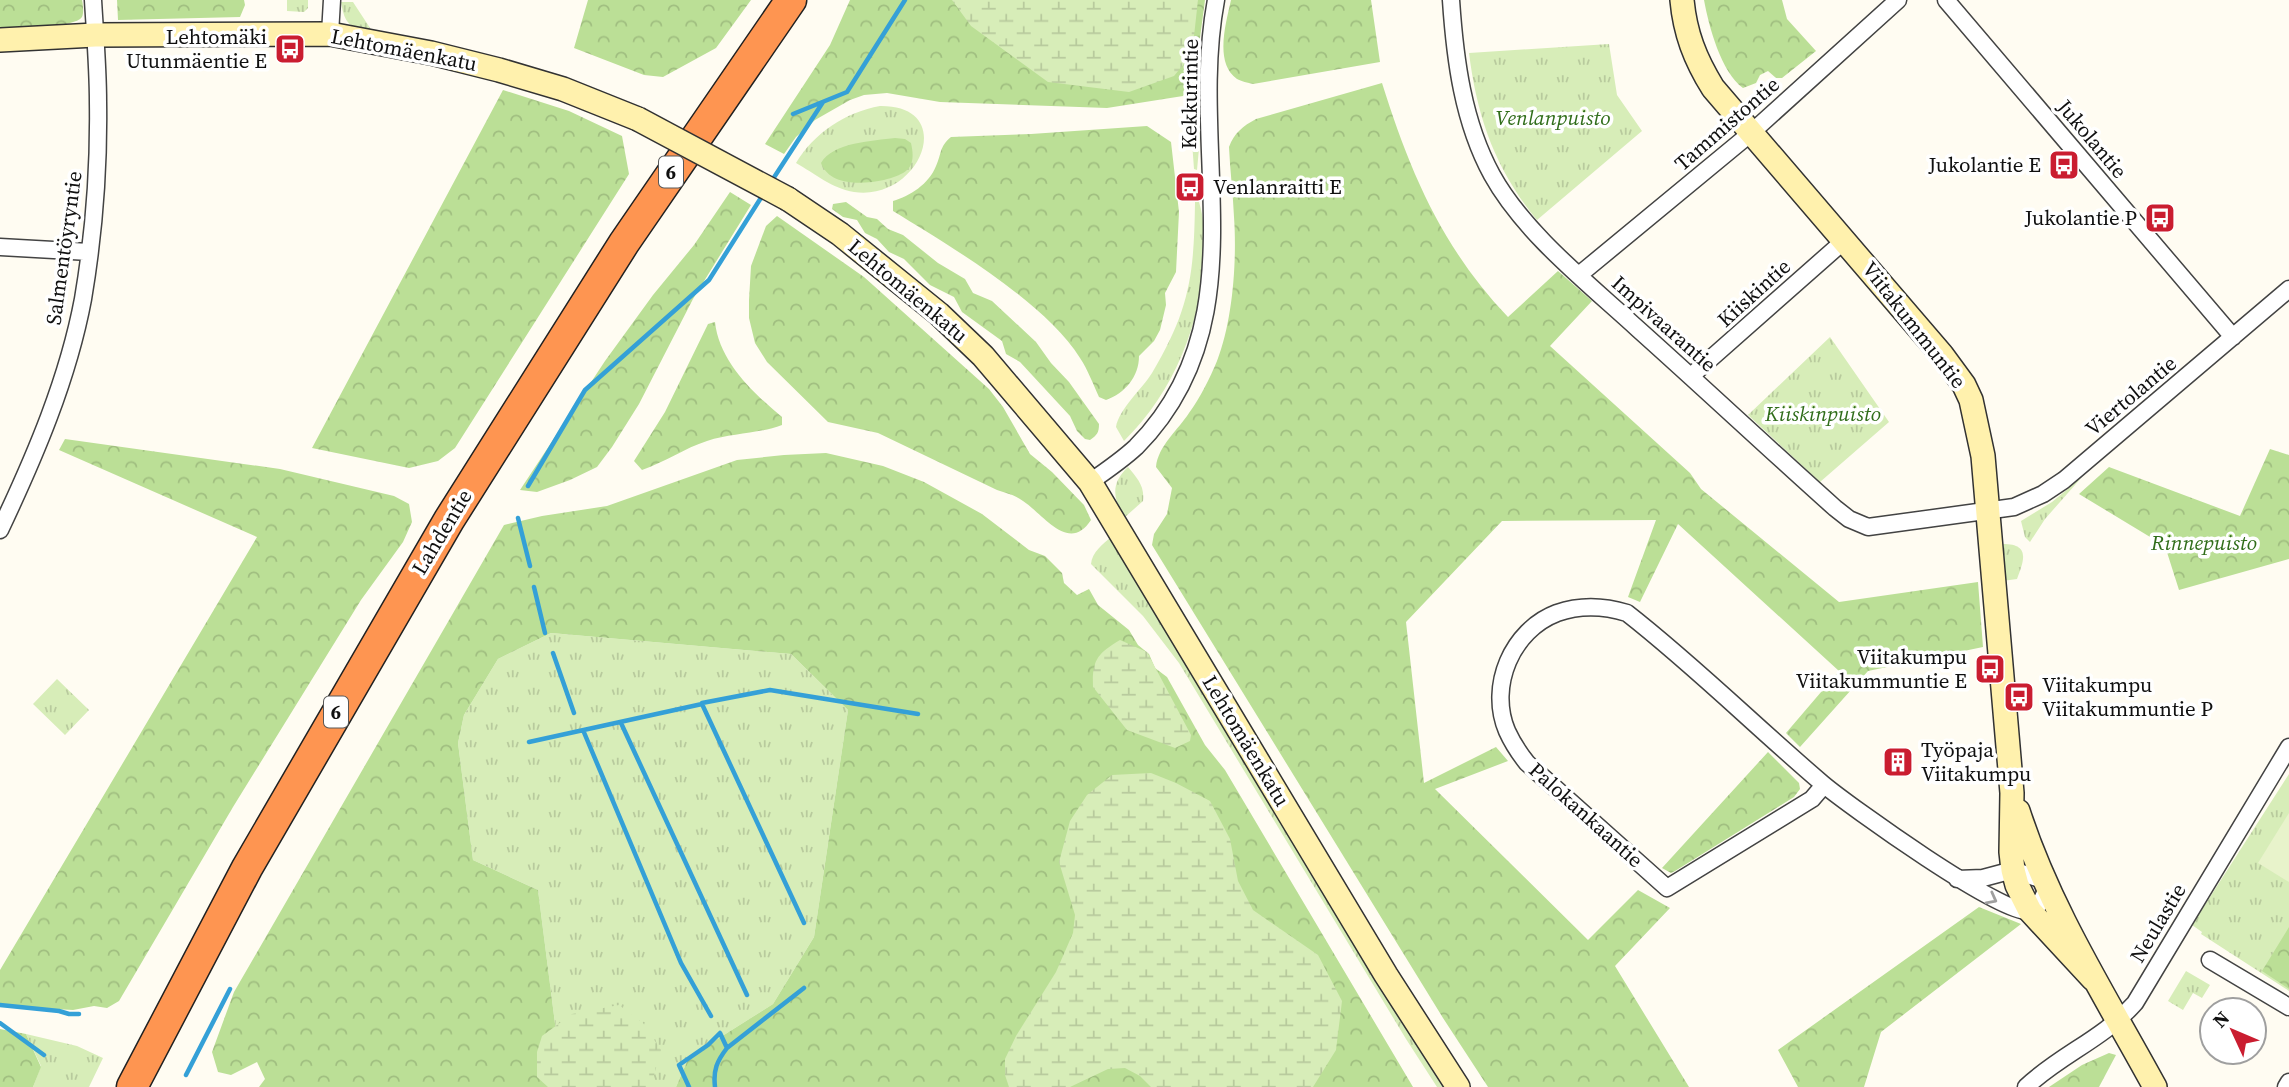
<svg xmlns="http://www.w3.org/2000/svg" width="2289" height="1087" viewBox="0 0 2289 1087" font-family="'Source Serif 4',serif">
  <defs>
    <pattern id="grass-tufts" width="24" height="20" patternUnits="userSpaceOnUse" patternTransform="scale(1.75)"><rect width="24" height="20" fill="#d7edb8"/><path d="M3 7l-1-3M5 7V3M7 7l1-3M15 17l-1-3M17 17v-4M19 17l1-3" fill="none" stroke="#b8ca9d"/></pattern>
    <pattern id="forest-crowns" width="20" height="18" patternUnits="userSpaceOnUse" patternTransform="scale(1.75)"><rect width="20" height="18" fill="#bbdf96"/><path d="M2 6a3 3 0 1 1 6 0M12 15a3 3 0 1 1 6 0" fill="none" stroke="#a0be80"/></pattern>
    <pattern id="wetland-marsh" width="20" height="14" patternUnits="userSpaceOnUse" patternTransform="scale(1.75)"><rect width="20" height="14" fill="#d7edb8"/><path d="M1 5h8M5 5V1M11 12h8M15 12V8" fill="none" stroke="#b8ca9d"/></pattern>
  </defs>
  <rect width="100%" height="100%" fill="#fffcf2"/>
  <!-- grass -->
  <path fill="url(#grass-tufts)" d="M 287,0 L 308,0 L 308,8 L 304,12 L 287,11 Z
    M 341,2 L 353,2 L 372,31 C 349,27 345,25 341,2 Z
    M 1609,44 L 1617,95 L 1642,131 L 1537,220 C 1495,169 1477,117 1469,53 Z
    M 880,106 C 959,105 920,202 854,192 C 833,189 814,173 796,163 C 814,133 846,112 880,106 Z
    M 1199,110 L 1200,138 L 1197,170 L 1194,169 L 1190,114 L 1192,111 Z
    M 1195,202 L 1199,202 C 1204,218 1204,233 1204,250 C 1203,320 1175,391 1124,441 L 1116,427 C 1119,409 1142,389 1152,373 C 1190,309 1194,275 1195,202 Z
    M 1830,337 L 1889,422 L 1820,482 L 1748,415 Z
    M 1128,467 C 1137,478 1145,486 1143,501 L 1125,517 C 1112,498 1111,483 1128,467 Z
    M 2082,477 L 2045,519 L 2030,542 L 2025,537 L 2021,521 L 2052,502 Z
    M 1111,537 L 1445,1087 L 1437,1087 L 1406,1039 L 1179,663 L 1143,616 L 1091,564 C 1092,552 1103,544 1111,537 Z
    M 2000,544 C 2030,543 2025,558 2017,579 L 2002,581 Z
    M 551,633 L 791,654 L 848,710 L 814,937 L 773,1004 L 689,1057 L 676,1087 L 618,1087 L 558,1047 L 538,890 L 473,860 L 458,743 L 464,715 L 498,659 Z
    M 57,679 L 89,710 L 65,735 L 33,704 Z
    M 2289,774 L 2289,991 L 2201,934 L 2202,932 L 2192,925 Z
    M 2186,971 L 2210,985 L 2202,998 L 2193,993 L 2183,1010 L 2168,1001 Z
    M 26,1034 L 77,1046 L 103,1058 L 89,1087 L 33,1087 L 41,1066 Z"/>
  <!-- forest -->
  <path fill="url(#forest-crowns)" d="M 0,0 L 82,0 C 83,5 84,12 82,17 C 75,28 15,28 0,30 Z
    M 117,0 L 244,0 L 245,5 L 240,17 L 118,20 Z
    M 588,0 L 751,0 L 716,48 L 663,77 L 644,75 L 574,48 Z
    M 850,0 L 1205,0 L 1194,83 L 1183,96 L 1107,108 L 940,102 L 887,93 L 864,95 L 850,100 L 815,120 L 796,137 L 784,154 L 765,144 L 830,45 Z
    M 1231,0 L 1371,0 L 1380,62 L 1253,84 C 1248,83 1241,81 1237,79 C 1214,63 1226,23 1231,0 Z
    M 1704,0 L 1782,0 L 1787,19 L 1816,51 L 1782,78 L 1776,78 L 1768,71 L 1760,75 L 1756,83 L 1743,88 C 1721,72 1709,27 1704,0 Z
    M 1382,83 C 1410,172 1442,248 1508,317 L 1558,271 L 1592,301 L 1550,346 L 1690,473 L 1701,489 L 1839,602 L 1978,582 L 1983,647 L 1868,671 L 1800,747 L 1786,733 L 1839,671 L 1678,524 L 1640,602 L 1628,597 L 1656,520 L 1502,521 L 1406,622 L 1424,783 L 1496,747 L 1508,761 L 1435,789 L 1588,940 L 1638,890 L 1670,908 L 1615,966 L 1689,1087 L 1488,1087 L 1443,1018 L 1152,545 L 1154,534 L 1167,514 L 1172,488 L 1156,467 C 1158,446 1178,430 1189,413 C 1200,398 1210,378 1217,361 C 1233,320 1237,260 1234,217 C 1233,194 1230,170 1229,147 C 1234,133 1243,126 1256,119 Z
    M 503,90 L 569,111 L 622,136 L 629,174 L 455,448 L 438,461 L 409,468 L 312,448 Z
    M 1147,126 L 1171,142 L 1179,212 L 1176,272 L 1165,293 L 1166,305 L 1160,330 L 1154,341 L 1139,356 C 1139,377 1125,393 1106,400 L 1099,397 C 1093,384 1088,370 1080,358 C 1045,302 950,246 893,211 L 893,201 C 910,196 929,184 936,166 C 942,153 939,147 951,137 L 1031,134 Z
    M 895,138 L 905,139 L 911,143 C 917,169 906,174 884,180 C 864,184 830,187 821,163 C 833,142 873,141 895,138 Z
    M 730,192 L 751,205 L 693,299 L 639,404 L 612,447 L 597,467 L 570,480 L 537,492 L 520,490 L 605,361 L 653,295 L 694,245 Z
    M 846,202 L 867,217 L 877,219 L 888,229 L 903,235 L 938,263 L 965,279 L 973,293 L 992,301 L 1036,342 L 1051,363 L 1069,382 L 1099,424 C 1099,433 1097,435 1090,440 L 1085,439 L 1077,431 L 1070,416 L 1020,362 L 1006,354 L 1002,341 L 962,312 L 954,297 L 930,285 L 904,259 L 889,252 L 877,239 L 865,233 L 857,220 L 843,217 L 832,209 L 833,204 Z
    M 777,216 L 864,277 L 989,389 L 1003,407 L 1030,454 L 1052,472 L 1084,505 L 1091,520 C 1069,554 1043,514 1023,501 C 1015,495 1006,493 997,490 L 878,433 L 828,422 L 767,362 L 755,343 L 749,318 L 749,300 L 751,266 L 766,226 Z
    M 715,322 C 719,361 753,393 782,417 L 782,425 C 758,434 732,433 707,441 C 685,448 665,462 642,470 L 634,461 L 665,412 L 708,324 Z
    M 65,439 L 280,469 L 394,496 L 409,504 L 412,522 L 403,542 L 361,600 L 233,807 L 119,1001 L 107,1008 L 94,1006 L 73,1010 L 0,1006 L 0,970 L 257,537 L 59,450 Z
    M 2270,449 L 2289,455 L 2289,559 L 2179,590 L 2165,546 L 2079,494 L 2109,467 L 2240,516 Z
    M 826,453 L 883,466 L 924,482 L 982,514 L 1029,550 L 1045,556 L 1062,573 L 1064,583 L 1077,595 L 1089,589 L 1098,605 L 1129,630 L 1138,645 L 1149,654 L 1155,668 L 1167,677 L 1205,745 L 1225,770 L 1413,1087 L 676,1087 L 689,1057 L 773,1004 L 814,937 L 848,710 L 791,654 L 551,633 L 498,659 L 464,715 L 458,743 L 473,860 L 538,890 L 558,1047 L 618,1087 L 259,1087 L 265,1079 L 257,1062 L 231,1075 L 218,1072 L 212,1052 L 234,992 L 504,525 L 542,516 L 607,506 L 737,460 L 784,455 Z
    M 1768,752 L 1799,783 L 1800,789 L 1794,797 L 1675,871 L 1671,873 L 1662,868 Z
    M 1979,907 L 2021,924 L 1881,1032 L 1864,1087 L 1798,1087 L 1778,1050 Z
    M 2289,927 L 2289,989 L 2262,971 Z
    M 0,1029 L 26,1034 L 41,1067 L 33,1087 L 0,1087 Z
    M 2109,1053 L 2116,1055 L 2099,1087 L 2049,1087 L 2082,1065 Z"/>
  <!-- wetland -->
  <path fill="url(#wetland-marsh)" d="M 952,0 L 1198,0 L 1192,54 L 1174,76 L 1129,92 L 1048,82 L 971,26 Z
    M 1120,640 L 1147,652 L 1191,735 L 1190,741 L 1175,748 L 1127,730 L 1093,687 C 1092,660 1097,654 1120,640 Z
    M 1151,773 L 1176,783 L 1210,801 L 1230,839 L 1238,881 L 1253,910 L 1318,955 L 1342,1001 L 1336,1050 L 1313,1087 L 1151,1087 L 1140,1076 L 1125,1068 L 1108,1069 L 1070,1087 L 1009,1087 L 1005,1075 L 1005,1059 L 1016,1036 L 1056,972 L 1073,933 L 1075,915 L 1059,862 L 1070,821 L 1087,795 L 1112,775 Z
    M 619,1005 L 643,1023 L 661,1050 L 654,1075 L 646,1087 L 548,1087 L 537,1077 L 537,1052 L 542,1036 L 572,1014 Z"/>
  <!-- pitch -->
  <path fill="#e8f3cb" d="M 2289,813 L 2289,882 L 2258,863 Z"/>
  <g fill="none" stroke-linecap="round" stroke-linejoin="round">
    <!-- stream -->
    <path stroke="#34a0d7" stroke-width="4.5" d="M 793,114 L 847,92 L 905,0
      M 771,182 L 823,102
      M 528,486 L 585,390 L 709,280 L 764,193
      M 518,518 L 530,566
      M 534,587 L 545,633
      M 553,653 L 574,713
      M 702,703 L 770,690 L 918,714
      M 621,723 L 747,995
      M 583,730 L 681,963 L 711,1016
      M 529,742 L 702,704 L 804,923
      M 0,1005 L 59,1011 L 69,1014 L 79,1014
      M 0,1023 L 44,1055
      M 727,1048 L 804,988
      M 186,1075 L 230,989
      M 689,1087 L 679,1065 L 708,1045 L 720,1033 L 727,1048 C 717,1061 713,1070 715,1087"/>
    <!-- street casing -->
    <g stroke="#434343" stroke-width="19">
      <path id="street" d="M 1451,0 C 1455,60 1463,122 1492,175 C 1524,233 1589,284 1638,329 C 1704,388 1769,449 1835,508 L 1849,519 L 1868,527 L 2014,507 L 2043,494 L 2064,480 L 2289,289
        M 1946,0 L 2233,337
        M 330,34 L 332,0
        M 0,247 L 89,252
        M 1579,275 L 1751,133 L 1898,0
        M 1691,376 L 1845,240
        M 1090,482 C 1106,471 1122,460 1136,447 C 1261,321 1187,153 1216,0
        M 0,530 C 35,456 68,379 83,299 C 94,234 99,167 98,102 C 98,68 95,34 93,0
        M 1824,785 L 1812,799 L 1667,888 L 1527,763 C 1519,753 1512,742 1507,731 C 1488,686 1512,630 1557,613 C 1580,605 1604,606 1627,613 C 1695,666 1757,728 1823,784 C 1848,805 2004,917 2029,911 C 2040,908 2044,896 2047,887
        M 1957,879 L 1983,878 L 2013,870 L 2043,880
        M 2210,960 L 2289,1007
        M 2026,1087 C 2061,1054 2102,1040 2135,1003 L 2289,747
        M 2286,1087 L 2289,1082"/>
    </g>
    <!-- secondary casing -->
    <g stroke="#323232" stroke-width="26">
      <path id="secondary" d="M 1682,0 C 1685,33 1695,59 1713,88 L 1942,355 L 1964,385 L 1971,400 L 1983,456 L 2012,793 L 2011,852 L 2013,870 L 2017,885 L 2030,911 L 2093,979
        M 0,40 L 95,35 L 330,34 L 431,53 L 499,70 L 563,89 L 638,119
        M 788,199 L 840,234 L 939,314 L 983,356 L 1090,482 L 1386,975 L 1458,1087
        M 2018,811 C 2050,910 2106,997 2155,1087"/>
    </g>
    <!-- highway casing -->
    <g stroke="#212121" stroke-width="33">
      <path id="highway" d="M 132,1087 L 247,868 L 449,520 L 624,243 L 791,0"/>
    </g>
    <!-- street -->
    <use href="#street" stroke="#fff" stroke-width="16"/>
    <!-- secondary -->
    <use href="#secondary" stroke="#fff1ad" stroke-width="23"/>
    <!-- highway -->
    <use href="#highway" stroke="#fe9551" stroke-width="30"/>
    <!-- secondary-bridge casing -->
    <g stroke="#323232" stroke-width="26" stroke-linecap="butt">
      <path id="secondary-bridge" d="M 638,119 L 788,199"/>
    </g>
    <!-- secondary-bridge -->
    <use href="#secondary-bridge" stroke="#fff1ad" stroke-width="23"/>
  </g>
  <!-- one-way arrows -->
  <defs><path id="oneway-chevron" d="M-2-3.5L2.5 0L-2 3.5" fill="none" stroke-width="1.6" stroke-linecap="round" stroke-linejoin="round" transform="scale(1.75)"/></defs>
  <use stroke="#9f9f9f" href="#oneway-chevron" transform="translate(1992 899) rotate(28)"/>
  <!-- icons -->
  <defs>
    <g id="bus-square" transform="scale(1.575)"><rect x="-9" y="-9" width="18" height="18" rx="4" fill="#ca1d30" stroke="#fff"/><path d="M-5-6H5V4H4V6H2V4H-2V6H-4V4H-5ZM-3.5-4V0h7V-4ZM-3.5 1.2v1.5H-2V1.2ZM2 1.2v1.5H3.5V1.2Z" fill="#fff"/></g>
    <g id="building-square" transform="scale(1.575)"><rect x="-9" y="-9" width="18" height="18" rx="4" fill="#ca1d30" stroke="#fff"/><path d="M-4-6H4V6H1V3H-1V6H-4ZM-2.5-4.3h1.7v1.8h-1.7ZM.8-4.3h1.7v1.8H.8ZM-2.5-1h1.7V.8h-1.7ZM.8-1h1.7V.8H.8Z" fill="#fff"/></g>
  </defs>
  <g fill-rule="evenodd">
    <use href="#bus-square" x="290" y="49"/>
    <use href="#bus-square" x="2064" y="165"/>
    <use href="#bus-square" x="1190" y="187"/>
    <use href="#bus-square" x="2160" y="218"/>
    <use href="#bus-square" x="1990" y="669"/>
    <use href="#bus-square" x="2019" y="697"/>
    <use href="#building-square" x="1898" y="762"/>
  </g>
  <g text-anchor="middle" stroke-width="7" stroke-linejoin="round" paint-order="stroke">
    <!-- shield labels -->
    <g fill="#fff" stroke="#585858" stroke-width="2">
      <rect x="659" y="156.5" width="24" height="31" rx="5"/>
      <rect x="324" y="696.5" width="24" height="31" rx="5"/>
    </g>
    <g font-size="19" font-weight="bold" fill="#101010">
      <text x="671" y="179">6</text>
      <text x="336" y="719">6</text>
    </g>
    <!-- poi labels -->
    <g font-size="21" fill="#101010" stroke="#fff" text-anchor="end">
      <text x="267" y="44">Lehtomäki<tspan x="267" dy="24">Utunmäentie E</tspan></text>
      <text x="2041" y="172">Jukolantie E</text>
      <text x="1213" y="194" text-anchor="start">Venlanraitti E</text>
      <text x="2137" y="225">Jukolantie P</text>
      <text x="1967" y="664">Viitakumpu<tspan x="1967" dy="24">Viitakummuntie E</tspan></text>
      <text x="2042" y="692" text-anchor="start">Viitakumpu<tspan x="2042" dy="24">Viitakummuntie P</tspan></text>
      <text x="1921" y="757" text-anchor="start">Työpaja<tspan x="1921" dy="24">Viitakumpu</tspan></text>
    </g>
    <!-- street labels -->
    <g font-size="21" fill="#101010" stroke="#fff">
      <text transform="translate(404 50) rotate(11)" y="7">Lehtomäenkatu</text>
      <text transform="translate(1190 94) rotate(-89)" y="7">Kekkurintie</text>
      <text transform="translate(1727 124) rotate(-41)" y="7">Tammistontie</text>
      <text transform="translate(2092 139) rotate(50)" y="7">Jukolantie</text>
      <text transform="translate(64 248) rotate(-82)" y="7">Salmentöyryntie</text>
      <text transform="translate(908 291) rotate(40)" y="7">Lehtomäenkatu</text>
      <text transform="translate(1754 293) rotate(-42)" y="7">Kiiskintie</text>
      <text transform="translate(1664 324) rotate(42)" y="7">Impivaarantie</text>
      <text transform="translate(1914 325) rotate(52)" y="7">Viitakummuntie</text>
      <text transform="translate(2131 396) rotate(-40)" y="7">Viertolantie</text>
      <text transform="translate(442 532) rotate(-59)" y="7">Lahdentie</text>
      <text transform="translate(1246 741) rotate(59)" y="7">Lehtomäenkatu</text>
      <text transform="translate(1586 815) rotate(42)" y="7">Palokankaantie</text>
      <text transform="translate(2158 923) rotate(-59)" y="7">Neulastie</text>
    </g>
    <!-- park labels -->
    <g font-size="21" font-style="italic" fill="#306d1a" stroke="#fff">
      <text x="1553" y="125">Venlanpuisto</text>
      <text x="1823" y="421">Kiiskinpuisto</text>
      <text x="2204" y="550">Rinnepuisto</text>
    </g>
  </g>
  <!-- north arrow -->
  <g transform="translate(2233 1031) rotate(314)"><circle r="33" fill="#ffffff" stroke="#9f9f9f" stroke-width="2"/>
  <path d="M0-5L12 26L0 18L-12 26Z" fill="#ca1d30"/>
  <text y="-10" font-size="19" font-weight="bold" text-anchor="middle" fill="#101010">N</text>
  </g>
</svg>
